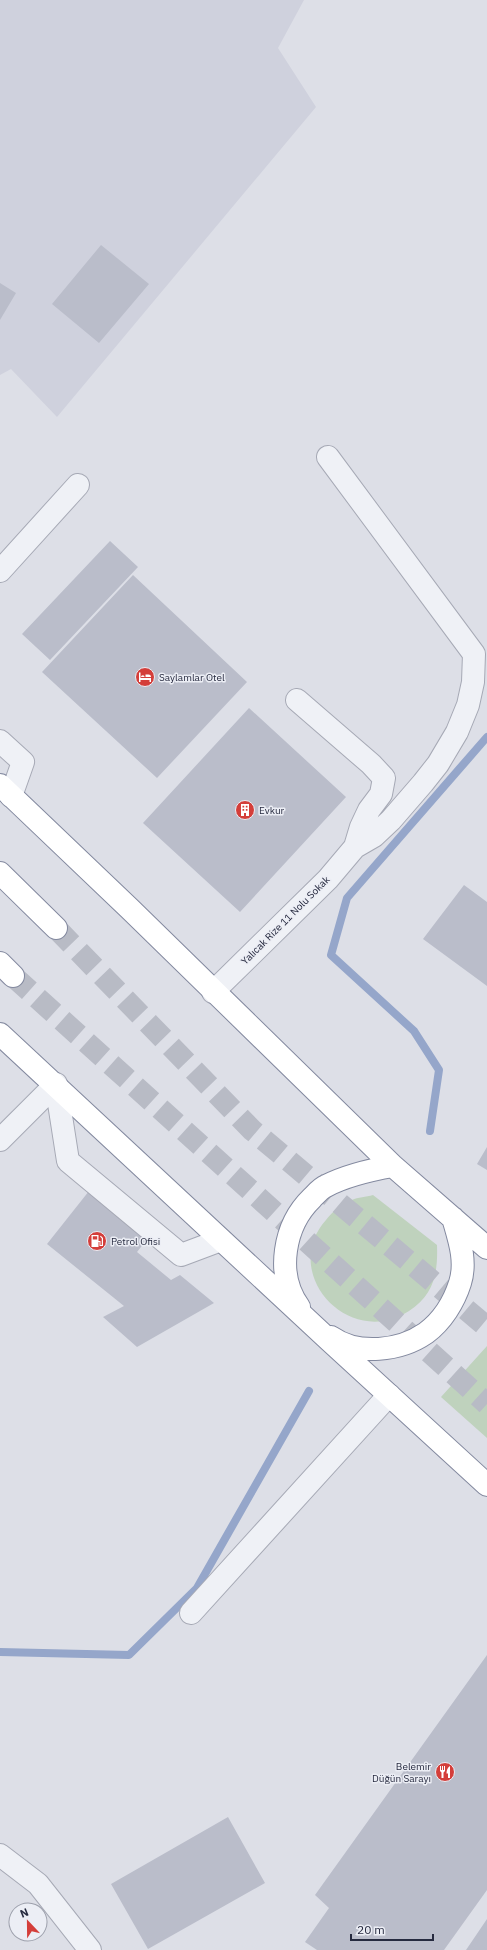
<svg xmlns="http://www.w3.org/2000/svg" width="487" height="1950" viewBox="0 0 487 1950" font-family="'IBM Plex Sans',sans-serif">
  <rect width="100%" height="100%" fill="#dddfe7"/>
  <!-- built -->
  <path fill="#cfd1dd" d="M 0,0 L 304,0 L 278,48 L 316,107 L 57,417 L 11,369 L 0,375 Z"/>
  <!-- green -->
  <path fill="#bfd2bd" d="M 373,1195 L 437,1245 C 438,1273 434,1295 409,1311 C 349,1350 279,1273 326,1220 C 332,1212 342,1203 352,1200 C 358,1197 366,1197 373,1195 Z
    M 487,1346 L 487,1438 L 441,1397 Z"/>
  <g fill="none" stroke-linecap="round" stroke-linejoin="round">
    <!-- stream -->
    <path stroke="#95a6ca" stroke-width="8" d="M 430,1131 L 439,1070 L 414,1031 L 331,955 L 347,898 L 487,737
      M 0,1652 L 129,1655 L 197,1588 L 309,1391"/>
  </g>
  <!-- building -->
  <path fill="#babdca" d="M 101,245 L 149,284 L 99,343 L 52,304 Z
    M 0,283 L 16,293 L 0,320 Z
    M 110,541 L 138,567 L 50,660 L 22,634 Z
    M 133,575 L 247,682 L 157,778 L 42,672 Z
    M 249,708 L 346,797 L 240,912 L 143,823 Z
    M 464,885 L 487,902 L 487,986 L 423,939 Z
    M 487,1147 L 487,1170 L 477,1164 Z
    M 89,1191 L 148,1238 L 137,1252 L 171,1280 L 180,1275 L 214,1303 L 137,1347 L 103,1317 L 124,1306 L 47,1244 Z
    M 487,1655 L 487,1890 L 444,1950 L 317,1950 L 305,1942 L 329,1908 L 315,1895 Z
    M 228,1817 L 265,1883 L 148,1949 L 111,1884 Z
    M 487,1919 L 487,1950 L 466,1950 Z"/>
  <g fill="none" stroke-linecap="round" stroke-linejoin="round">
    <!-- highway-tunnel -->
    <path stroke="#b8bbc5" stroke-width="22" stroke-dasharray="22 11" stroke-linecap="butt" d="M 56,928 L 252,1130 L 487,1327
      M 13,976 L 487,1404"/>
    <!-- minor casing -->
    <g stroke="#a6a9b5" stroke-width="24">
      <path id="minor" d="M 0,571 L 78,485
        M 297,700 L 371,764 L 384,778 L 381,794 L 369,810 L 361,827 L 355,847
        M 0,741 L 23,762 L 11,796
        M 213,992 L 328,879 L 355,847 L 374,836 L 391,820 L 423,783 L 438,764 L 457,732 L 468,705 L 473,682 L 474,654 L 328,457
        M 56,1084 L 68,1161 L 181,1255 L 221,1240
        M 0,1140 L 56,1084
        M 191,1613 L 389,1395
        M 0,1855 L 38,1884 L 90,1950"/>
    </g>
    <!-- highway casing -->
    <g stroke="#83899f" stroke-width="24">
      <path id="highway" d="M 0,785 L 130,909 L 393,1166 L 487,1248
        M 0,873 L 56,928
        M 0,963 L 13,976
        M 0,1034 L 330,1341 L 487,1485
        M 299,1307 C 275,1274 284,1225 312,1198 C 316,1194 321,1188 326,1186 C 347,1175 370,1170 393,1166
        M 331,1337 C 358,1356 400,1351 426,1333 C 442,1321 454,1302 460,1283 C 467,1261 459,1239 453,1218"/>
    </g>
    <!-- minor -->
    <use href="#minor" stroke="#eff1f6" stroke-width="22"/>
    <!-- highway -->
    <use href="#highway" stroke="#fff" stroke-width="22"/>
  </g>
  <!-- icons -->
  <defs>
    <g id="hotel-disc" transform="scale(1)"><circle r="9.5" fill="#d43e3a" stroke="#eceef5"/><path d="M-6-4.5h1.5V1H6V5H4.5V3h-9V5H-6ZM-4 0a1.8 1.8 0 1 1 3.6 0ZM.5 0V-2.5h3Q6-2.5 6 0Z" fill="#fff"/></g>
    <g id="building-disc" transform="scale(1)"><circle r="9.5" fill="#d43e3a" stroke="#eceef5"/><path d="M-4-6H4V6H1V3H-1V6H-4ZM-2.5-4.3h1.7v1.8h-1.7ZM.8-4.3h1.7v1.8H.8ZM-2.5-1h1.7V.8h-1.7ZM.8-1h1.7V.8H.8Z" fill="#fff"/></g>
    <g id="fuel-disc" transform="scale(1)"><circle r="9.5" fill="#d43e3a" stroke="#eceef5"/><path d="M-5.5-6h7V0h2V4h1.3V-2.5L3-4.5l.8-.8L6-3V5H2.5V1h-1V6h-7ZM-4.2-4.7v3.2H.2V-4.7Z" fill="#fff"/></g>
    <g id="restaurant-disc" transform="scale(1)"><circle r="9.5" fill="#d43e3a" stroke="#eceef5"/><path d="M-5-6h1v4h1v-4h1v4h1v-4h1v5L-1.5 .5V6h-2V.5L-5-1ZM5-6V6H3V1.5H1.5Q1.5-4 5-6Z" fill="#fff"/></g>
  </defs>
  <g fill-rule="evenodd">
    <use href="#hotel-disc" x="145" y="677"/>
    <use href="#building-disc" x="245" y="810"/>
    <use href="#fuel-disc" x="97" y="1241"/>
    <use href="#restaurant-disc" x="445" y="1772"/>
  </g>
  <g text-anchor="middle" stroke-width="3" stroke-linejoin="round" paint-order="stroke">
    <!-- poi labels -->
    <g font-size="10" fill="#262a3f" stroke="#eceef5" text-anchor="start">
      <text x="159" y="681">Saylamlar Otel</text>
      <text x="259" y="814">Evkur</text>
      <text x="111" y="1245">Petrol Ofisi</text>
      <text x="431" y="1770" text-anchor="end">Belemir<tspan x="431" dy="12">Düğün Sarayı</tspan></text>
    </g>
    <!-- street labels -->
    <g font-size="10" fill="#262a3f" stroke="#eceef5">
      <text transform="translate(285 920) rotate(-45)" y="4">Yalıcak Rize 11 Nolu Sokak</text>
    </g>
  </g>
  <!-- north arrow -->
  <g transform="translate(28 1922) rotate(338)"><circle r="19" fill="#eceef5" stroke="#9da0ac"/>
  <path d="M0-3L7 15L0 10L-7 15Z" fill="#d43e3a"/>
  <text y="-6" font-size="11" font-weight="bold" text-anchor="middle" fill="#262a3f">N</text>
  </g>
  <!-- scale -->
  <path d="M351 1934v6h82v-6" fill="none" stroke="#262a3f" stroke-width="2"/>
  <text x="357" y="1934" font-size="12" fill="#262a3f" stroke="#eceef5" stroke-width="3" paint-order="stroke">20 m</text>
</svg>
